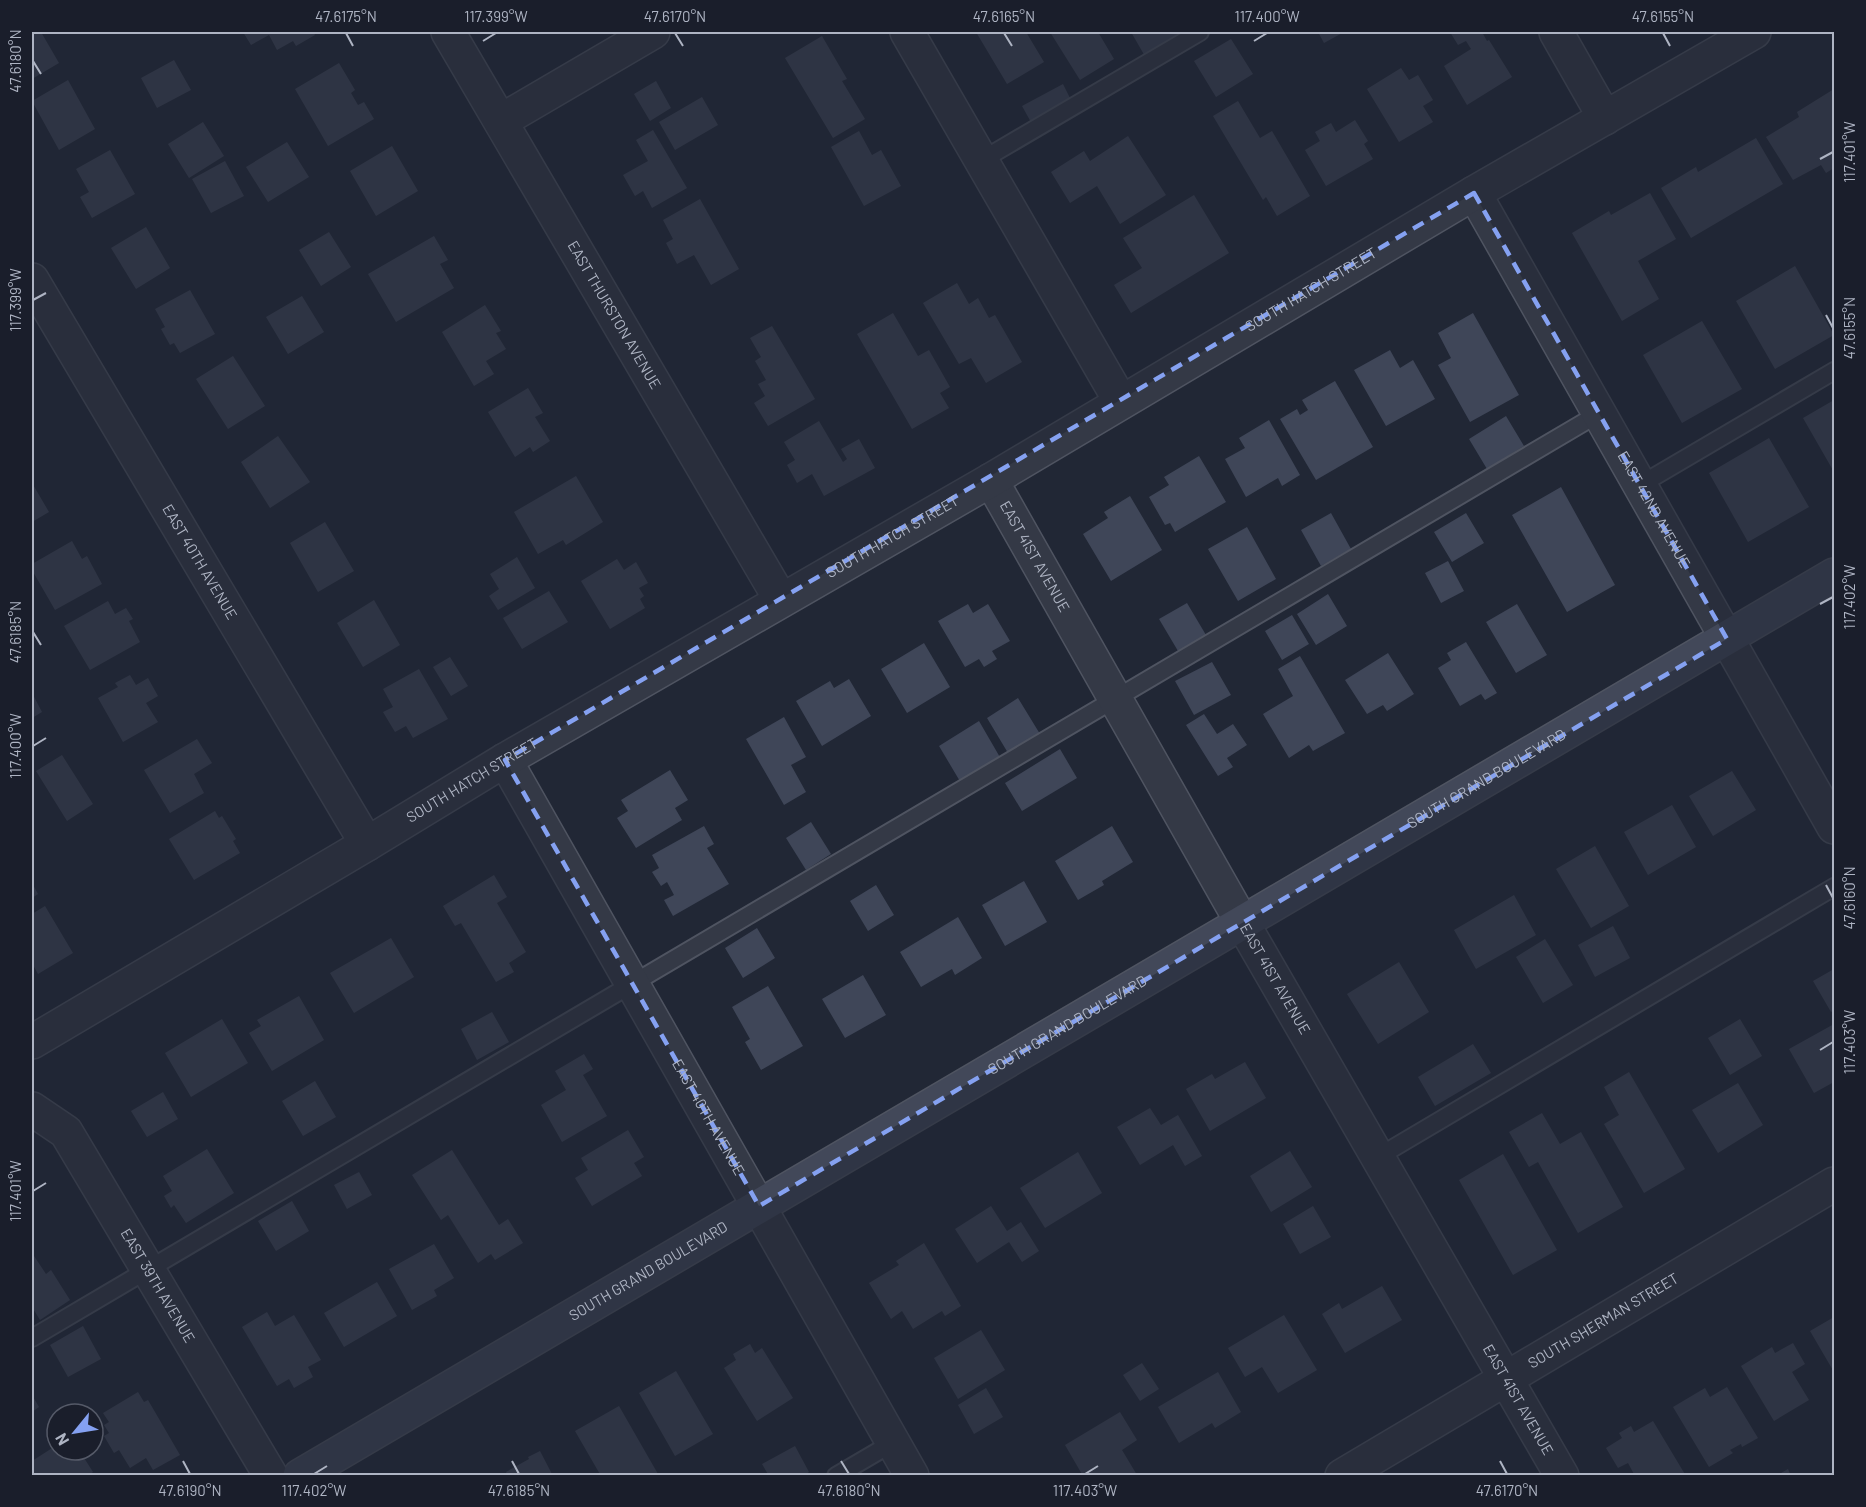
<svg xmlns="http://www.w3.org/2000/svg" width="1866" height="1507" viewBox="0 0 1866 1507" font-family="Barlow,sans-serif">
  <rect width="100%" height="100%" fill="#212735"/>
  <!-- building -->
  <path fill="#3f4658" d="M 32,32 L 41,32 L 59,63 L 32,79 Z
    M 243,32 L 313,32 L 315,35 L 296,46 L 293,41 L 277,50 L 269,35 L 251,45 Z
    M 976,32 L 1026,32 L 1044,62 L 1007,84 Z
    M 1050,32 L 1098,32 L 1114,59 L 1080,80 Z
    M 1131,32 L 1175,32 L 1180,39 L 1146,58 Z
    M 1318,32 L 1344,32 L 1324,43 Z
    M 1450,32 L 1482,32 L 1487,41 L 1489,40 L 1512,77 L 1467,105 L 1444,66 L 1471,49 L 1466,41 L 1458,45 Z
    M 822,36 L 847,79 L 842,81 L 865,119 L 833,138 L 785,58 Z
    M 1231,39 L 1253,74 L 1216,97 L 1194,61 Z
    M 174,60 L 191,90 L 157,108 L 141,78 Z
    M 339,63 L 355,90 L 351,93 L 358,105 L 364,102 L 374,119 L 328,146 L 295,89 Z
    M 1401,68 L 1409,80 L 1418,75 L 1433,100 L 1423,106 L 1433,122 L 1399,142 L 1367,89 Z
    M 68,80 L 95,129 L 59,150 L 32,101 Z
    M 656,81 L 671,108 L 650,121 L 634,94 Z
    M 1063,84 L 1072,102 L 1032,124 L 1022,106 Z
    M 1834,89 L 1834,168 L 1826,173 L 1821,165 L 1793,180 L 1766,137 L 1799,117 L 1797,112 Z
    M 702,97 L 718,125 L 675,150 L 659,122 Z
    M 1238,101 L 1260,138 L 1272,131 L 1310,196 L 1277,216 L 1266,197 L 1263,200 L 1213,116 Z
    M 1355,120 L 1368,141 L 1364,144 L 1373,159 L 1326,186 L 1305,150 L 1320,141 L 1315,132 L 1331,123 L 1336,132 Z
    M 203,122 L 224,156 L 189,178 L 168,144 Z
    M 653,130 L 687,188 L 652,208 L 643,191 L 635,196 L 623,175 L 648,161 L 636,140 Z
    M 859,131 L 872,155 L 881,150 L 901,186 L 864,206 L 831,147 Z
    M 1128,136 L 1166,195 L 1120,224 L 1097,186 L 1070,203 L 1051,172 L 1084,151 L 1090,161 Z
    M 1756,138 L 1783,184 L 1691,238 L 1661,188 L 1696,167 L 1698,172 Z
    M 287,142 L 309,177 L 268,202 L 246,167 Z
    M 392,146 L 418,191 L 376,216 L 350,171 Z
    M 110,150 L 135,194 L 92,218 L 80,197 L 89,192 L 76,169 Z
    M 225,161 L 244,196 L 211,213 L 192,179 Z
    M 1650,193 L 1676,239 L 1638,261 L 1659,299 L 1622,321 L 1572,233 L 1609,211 L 1611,215 Z
    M 1194,195 L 1229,253 L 1131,313 L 1114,285 L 1142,268 L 1123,238 Z
    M 700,199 L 739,269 L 711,285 L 694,255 L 677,264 L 666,243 L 673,239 L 663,220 Z
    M 146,227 L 170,268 L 136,289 L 111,248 Z
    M 329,232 L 351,267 L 321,286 L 299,250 Z
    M 434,236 L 448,260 L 440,264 L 454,288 L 396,322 L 368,274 Z
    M 1795,266 L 1834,335 L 1775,369 L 1736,301 Z
    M 957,283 L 969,304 L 978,298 L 989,318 L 995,315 L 1022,362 L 986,383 L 971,358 L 959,364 L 923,303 Z
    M 190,290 L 215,334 L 180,353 L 174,343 L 170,345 L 161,329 L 165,327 L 155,309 Z
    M 302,296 L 324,332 L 288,354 L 266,317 Z
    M 485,305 L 501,331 L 496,333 L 506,349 L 486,361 L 494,374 L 474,386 L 442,332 Z
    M 893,313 L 918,356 L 929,350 L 950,387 L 940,393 L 949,408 L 912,429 L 857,334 Z
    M 1473,313 L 1519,395 L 1470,422 L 1438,365 L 1451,358 L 1438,333 Z
    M 1702,321 L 1742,389 L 1682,423 L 1643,355 Z
    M 772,326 L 815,399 L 768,426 L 754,403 L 765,396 L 758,384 L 766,380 L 755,361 L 761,357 L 750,338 Z
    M 1390,350 L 1400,368 L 1413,360 L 1435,399 L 1386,426 L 1354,370 Z
    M 233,356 L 265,406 L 228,429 L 196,379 Z
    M 1335,381 L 1373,447 L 1316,480 L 1280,419 L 1297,409 L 1300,415 L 1308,410 L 1302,400 Z
    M 528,388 L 543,413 L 535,417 L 550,441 L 533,452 L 530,447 L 515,457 L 488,412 Z
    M 1834,400 L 1834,472 L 1803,418 Z
    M 1506,416 L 1524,446 L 1487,469 L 1469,439 Z
    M 1269,420 L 1300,475 L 1282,486 L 1278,478 L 1246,497 L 1225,459 L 1245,448 L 1239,438 Z
    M 819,421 L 843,462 L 847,459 L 841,449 L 859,439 L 875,468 L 824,496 L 812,474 L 797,483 L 787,465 L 795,460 L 784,442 Z
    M 278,436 L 310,482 L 270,508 L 241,462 Z
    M 1769,438 L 1809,507 L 1748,542 L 1709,473 Z
    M 1199,456 L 1226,502 L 1175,532 L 1170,523 L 1165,525 L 1149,497 L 1169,485 L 1164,477 Z
    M 576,476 L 603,522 L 566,545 L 563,540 L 538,554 L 514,512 Z
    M 32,483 L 49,512 L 32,522 Z
    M 1561,487 L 1615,585 L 1567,612 L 1512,515 Z
    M 1130,496 L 1162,550 L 1111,581 L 1083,534 L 1108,518 L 1104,512 Z
    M 1331,513 L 1351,549 L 1321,566 L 1301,530 Z
    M 1466,513 L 1484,543 L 1452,562 L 1434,532 Z
    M 325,522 L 354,571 L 318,592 L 290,543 Z
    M 1247,527 L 1276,579 L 1238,601 L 1208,549 Z
    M 72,541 L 82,559 L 87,556 L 102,584 L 55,610 L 32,570 L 32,564 Z
    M 517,557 L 535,588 L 498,610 L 489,596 L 499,589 L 490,574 Z
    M 617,559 L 624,570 L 636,562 L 648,583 L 639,588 L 644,596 L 640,599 L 645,608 L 610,629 L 581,581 Z
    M 1448,561 L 1464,591 L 1441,603 L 1425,573 Z
    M 549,591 L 568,622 L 522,649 L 503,618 Z
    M 1328,594 L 1347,626 L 1316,645 L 1297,614 Z
    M 374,600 L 400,645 L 363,667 L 337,623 Z
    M 108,601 L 115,614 L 126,608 L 133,619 L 129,621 L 140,642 L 90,670 L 64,626 Z
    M 1187,603 L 1206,635 L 1178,651 L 1159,619 Z
    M 968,604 L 973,613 L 988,604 L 1010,641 L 992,651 L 997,659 L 984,667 L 979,659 L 965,667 L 938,621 Z
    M 1517,604 L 1547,655 L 1516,673 L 1486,622 Z
    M 1292,615 L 1309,644 L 1282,660 L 1265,631 Z
    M 1466,642 L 1497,693 L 1485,700 L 1481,694 L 1460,706 L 1438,668 L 1451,660 L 1447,653 Z
    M 924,643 L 950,687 L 907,713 L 881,669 Z
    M 1388,653 L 1414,694 L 1387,711 L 1383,705 L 1367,714 L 1345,680 Z
    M 1300,656 L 1345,733 L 1313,751 L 1309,745 L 1289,758 L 1263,714 L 1293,696 L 1278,669 Z
    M 450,657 L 468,686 L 451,696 L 433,667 Z
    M 1212,662 L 1231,695 L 1194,715 L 1175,681 Z
    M 419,669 L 448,719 L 413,738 L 406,726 L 395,732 L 383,712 L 393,707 L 383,689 Z
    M 130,675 L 136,685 L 148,678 L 158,696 L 146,703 L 158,722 L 123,742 L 98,698 L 118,687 L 115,683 Z
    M 849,679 L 871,716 L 822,746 L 796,701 L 830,681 L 834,688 Z
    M 32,693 L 42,712 L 32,718 Z
    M 1018,698 L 1040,734 L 1008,753 L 987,718 Z
    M 1204,714 L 1217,734 L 1233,724 L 1247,745 L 1227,758 L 1233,767 L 1218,776 L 1186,725 Z
    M 784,717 L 806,757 L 791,765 L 806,792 L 784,805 L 746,739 Z
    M 979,721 L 1001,759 L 961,783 L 939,746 Z
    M 197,739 L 212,763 L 194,774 L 204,793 L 170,813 L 144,770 Z
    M 1060,749 L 1077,778 L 1022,811 L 1005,783 Z
    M 62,755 L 93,804 L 67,821 L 36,771 Z
    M 670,770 L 688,800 L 675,808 L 682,820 L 636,848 L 617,818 L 628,811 L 621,800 Z
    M 1732,771 L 1756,810 L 1713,836 L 1689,796 Z
    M 1672,805 L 1696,847 L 1648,875 L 1624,832 Z
    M 215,811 L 219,818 L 222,816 L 236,839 L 233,841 L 240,853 L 194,880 L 169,839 Z
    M 811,822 L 831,854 L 806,870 L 786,838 Z
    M 704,826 L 714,844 L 707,848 L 729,884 L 673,916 L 664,900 L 674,895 L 667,882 L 661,886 L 652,872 L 659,868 L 652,855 Z
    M 1112,826 L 1133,862 L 1102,881 L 1104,885 L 1078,900 L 1055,861 Z
    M 1595,846 L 1629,906 L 1591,928 L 1556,869 Z
    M 494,875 L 507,897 L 497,903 L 526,952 L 509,963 L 514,972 L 496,982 L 461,923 L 455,926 L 443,906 Z
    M 1024,881 L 1047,922 L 1005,946 L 982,905 Z
    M 32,883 L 38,894 L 32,898 Z
    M 876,885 L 894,915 L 868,931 L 850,901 Z
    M 1514,895 L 1536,935 L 1476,969 L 1454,930 Z
    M 45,906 L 73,953 L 38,974 L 32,963 L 32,914 Z
    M 958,917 L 982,958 L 955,975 L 952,969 L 921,987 L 900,952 Z
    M 1613,926 L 1630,958 L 1595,977 L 1578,945 Z
    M 757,928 L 775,958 L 743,978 L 725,948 Z
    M 391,938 L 414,977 L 354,1013 L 330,973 Z
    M 1545,939 L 1573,985 L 1543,1003 L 1516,957 Z
    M 1399,962 L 1429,1012 L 1378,1044 L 1347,994 Z
    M 1834,969 L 1834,1010 L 1831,1012 L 1813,981 Z
    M 863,975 L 886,1015 L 845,1038 L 822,999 Z
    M 768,986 L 803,1046 L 761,1070 L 745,1042 L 750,1039 L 732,1007 Z
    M 299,996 L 324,1040 L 272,1071 L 249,1033 L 261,1026 L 257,1020 Z
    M 492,1012 L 509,1042 L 477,1060 L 461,1029 Z
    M 222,1019 L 248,1063 L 191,1097 L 165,1053 Z
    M 1740,1019 L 1762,1056 L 1730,1075 L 1708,1038 Z
    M 1834,1024 L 1834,1082 L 1814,1093 L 1789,1049 Z
    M 1473,1044 L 1491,1073 L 1435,1106 L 1418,1077 Z
    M 584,1054 L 593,1069 L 583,1075 L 607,1116 L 562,1142 L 541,1105 L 566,1090 L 555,1071 Z
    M 1245,1062 L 1266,1098 L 1210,1131 L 1186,1089 L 1212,1074 L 1215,1079 Z
    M 1629,1072 L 1685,1169 L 1644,1193 L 1604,1124 L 1619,1115 L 1604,1087 Z
    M 315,1081 L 336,1117 L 303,1136 L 282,1101 Z
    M 1738,1083 L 1763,1125 L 1718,1153 L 1692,1110 Z
    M 163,1092 L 178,1119 L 147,1137 L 131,1111 Z
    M 1150,1108 L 1161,1125 L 1178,1115 L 1202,1156 L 1185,1166 L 1173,1145 L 1140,1165 L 1117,1127 Z
    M 1542,1113 L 1560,1144 L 1581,1132 L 1623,1207 L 1578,1233 L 1538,1162 L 1529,1167 L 1509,1132 Z
    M 628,1130 L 644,1157 L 634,1163 L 642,1176 L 592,1206 L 575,1178 L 588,1170 L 581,1158 Z
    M 207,1149 L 234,1193 L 186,1223 L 174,1205 L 171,1208 L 164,1196 L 172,1191 L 163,1176 Z
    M 452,1150 L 499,1225 L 508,1219 L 523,1243 L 495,1260 L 491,1254 L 478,1263 L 448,1215 L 441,1220 L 412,1175 Z
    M 1290,1151 L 1312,1187 L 1271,1212 L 1250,1176 Z
    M 1078,1152 L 1102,1193 L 1045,1228 L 1020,1188 Z
    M 1503,1154 L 1557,1250 L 1513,1275 L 1459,1180 Z
    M 359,1172 L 372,1195 L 347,1209 L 334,1185 Z
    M 292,1201 L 309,1231 L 276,1251 L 258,1221 Z
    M 991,1206 L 1007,1231 L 1021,1222 L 1039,1251 L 1022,1262 L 1009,1242 L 977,1263 L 955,1229 Z
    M 1313,1206 L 1331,1237 L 1300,1254 L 1283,1224 Z
    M 924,1243 L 961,1306 L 945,1316 L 942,1311 L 913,1329 L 902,1311 L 891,1319 L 869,1283 L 899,1265 L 896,1261 Z
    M 434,1244 L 454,1278 L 434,1290 L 437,1296 L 412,1310 L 389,1269 Z
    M 32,1253 L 46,1274 L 51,1270 L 70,1300 L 40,1320 L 32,1307 Z
    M 377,1282 L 397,1316 L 344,1347 L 324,1313 Z
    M 1382,1286 L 1402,1320 L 1345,1353 L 1322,1314 L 1339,1303 L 1342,1309 Z
    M 267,1312 L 275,1326 L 294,1315 L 321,1360 L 308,1367 L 313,1377 L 294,1388 L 289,1379 L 277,1386 L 242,1327 Z
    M 1284,1315 L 1317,1370 L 1278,1393 L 1262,1367 L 1245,1377 L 1228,1348 Z
    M 1834,1317 L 1834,1372 L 1810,1331 Z
    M 83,1326 L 101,1359 L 68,1377 L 50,1345 Z
    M 981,1330 L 1005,1370 L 958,1399 L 934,1358 Z
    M 1793,1343 L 1805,1364 L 1792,1372 L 1809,1400 L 1774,1421 L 1741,1366 L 1772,1347 L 1775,1353 Z
    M 750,1344 L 755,1353 L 762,1348 L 793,1398 L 757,1421 L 724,1368 L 736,1360 L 733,1354 Z
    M 1142,1363 L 1159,1389 L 1140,1401 L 1123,1375 Z
    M 676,1371 L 713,1434 L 675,1456 L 639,1393 Z
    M 1218,1372 L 1241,1412 L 1215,1428 L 1212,1423 L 1179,1443 L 1158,1407 Z
    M 1727,1387 L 1758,1438 L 1742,1447 L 1741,1444 L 1730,1450 L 1733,1453 L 1709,1467 L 1673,1407 L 1705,1388 L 1710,1397 Z
    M 986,1388 L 1003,1417 L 974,1434 L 958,1405 Z
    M 138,1392 L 144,1402 L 148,1400 L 180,1455 L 153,1470 L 146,1458 L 130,1468 L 119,1450 L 114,1453 L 104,1436 L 109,1433 L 104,1425 L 109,1422 L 103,1413 Z
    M 32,1395 L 39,1407 L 32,1412 Z
    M 619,1406 L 658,1474 L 655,1476 L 601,1476 L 575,1431 Z
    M 1120,1412 L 1137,1440 L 1122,1450 L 1137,1475 L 1083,1476 L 1065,1445 Z
    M 1653,1421 L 1686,1476 L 1635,1476 L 1628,1463 L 1618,1468 L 1606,1448 L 1622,1438 L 1619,1433 L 1631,1426 L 1634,1432 Z
    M 57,1445 L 57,1450 L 79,1450 L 93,1472 L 88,1476 L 35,1476 L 32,1470 L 32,1461 Z
    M 795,1446 L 809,1472 L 804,1476 L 769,1476 L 762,1464 Z
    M 540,1451 L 553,1476 L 508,1476 L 506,1472 L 529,1459 L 528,1457 Z
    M 1788,1469 L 1791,1476 L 1776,1476 Z"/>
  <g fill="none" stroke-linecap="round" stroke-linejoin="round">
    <!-- service casing -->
    <g stroke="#4f5461" stroke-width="20">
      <path id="service" d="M 982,160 L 1200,32
        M 1640,485 L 1834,371
        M 1378,1157 L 1834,887
        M 32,1338 L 1598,414
        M 836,1476 L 894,1442"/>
    </g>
    <!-- minor casing -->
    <g stroke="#4f5461" stroke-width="36">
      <g id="minor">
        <path id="s1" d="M 448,32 L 781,600"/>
        <path d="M 907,32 L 1121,402"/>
        <path d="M 1556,32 L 1605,118"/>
        <path d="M 501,121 L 653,32"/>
        <path id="s2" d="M 1474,193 L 1834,827"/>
        <path id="s3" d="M 32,280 L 367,844"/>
        <path id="s4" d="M 991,480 L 1243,924 L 1562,1476"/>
        <path id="s5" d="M 505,760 L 912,1476"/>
        <path id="s6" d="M 32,1042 L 367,844 L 505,760 L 991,480 L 1474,193 L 1754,32"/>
        <path id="s7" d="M 32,1109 L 66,1132 L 271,1476"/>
        <path id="s8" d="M 1342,1476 L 1834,1184"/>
      </g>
    </g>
    <!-- secondary casing -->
    <g stroke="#4f5461" stroke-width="36">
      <g id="secondary">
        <path id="s9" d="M 300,1476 L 1834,575"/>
      </g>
    </g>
    <!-- service -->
    <use href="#service" stroke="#343946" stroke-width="16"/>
    <!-- minor -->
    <use href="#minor" stroke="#343946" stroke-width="33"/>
    <!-- secondary -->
    <use href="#secondary" stroke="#424859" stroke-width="33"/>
  </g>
  <!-- marked area -->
  <path d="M0 0H1866V1507H0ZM 1474,193 L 1727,639 L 759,1206 L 505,760 Z" fill="#212735" fill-opacity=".55" fill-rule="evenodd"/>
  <path fill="none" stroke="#85a1f1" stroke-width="4.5" stroke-dasharray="12 8" stroke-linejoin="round" d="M 1474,193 L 1727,639 L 759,1206 L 505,760 Z"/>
  <!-- ticks -->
  <path fill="none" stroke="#aeb4c3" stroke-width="2" d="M 346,33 L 353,46M 675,33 L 683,46M 1004,33 L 1012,46M 1663,33 L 1670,46M 483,41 L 496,33M 1254,41 L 1267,33M 33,61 L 41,74M 1820,159 L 1833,152M 33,300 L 46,293M 1826,315 L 1833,328M 1820,604 L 1833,597M 33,632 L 41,645M 33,746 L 46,738M 1826,885 L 1833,898M 1820,1050 L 1833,1042M 33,1191 L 46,1183M 183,1461 L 190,1474M 512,1461 L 519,1474M 841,1461 L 849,1474M 1500,1461 L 1507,1474M 314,1474 L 327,1466M 1085,1474 L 1098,1466"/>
  <g text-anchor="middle" stroke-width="4.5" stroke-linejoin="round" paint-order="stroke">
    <!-- street labels -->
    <g font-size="15" fill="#aeb4c3" stroke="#1a1e2b">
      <text dy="5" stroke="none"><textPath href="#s6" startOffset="1484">SOUTH HATCH STREET</textPath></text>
      <text dy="5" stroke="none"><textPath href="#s1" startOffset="328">EAST THURSTON AVENUE</textPath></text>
      <text dy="5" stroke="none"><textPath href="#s2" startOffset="364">EAST 42ND AVENUE</textPath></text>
      <text dy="5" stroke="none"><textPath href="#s6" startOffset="998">SOUTH HATCH STREET</textPath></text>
      <text dy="5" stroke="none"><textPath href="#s4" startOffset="88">EAST 41ST AVENUE</textPath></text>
      <text dy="5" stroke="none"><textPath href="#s3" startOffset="328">EAST 40TH AVENUE</textPath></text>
      <text dy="5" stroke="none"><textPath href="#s6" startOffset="512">SOUTH HATCH STREET</textPath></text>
      <text dy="5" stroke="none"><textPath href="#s9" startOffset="1376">SOUTH GRAND BOULEVARD</textPath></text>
      <text dy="5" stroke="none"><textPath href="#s4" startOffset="574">EAST 41ST AVENUE</textPath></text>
      <text dy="5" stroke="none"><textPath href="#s9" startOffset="890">SOUTH GRAND BOULEVARD</textPath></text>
      <text dy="5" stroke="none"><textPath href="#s5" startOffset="411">EAST 40TH AVENUE</textPath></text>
      <text dy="5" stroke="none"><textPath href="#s9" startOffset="404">SOUTH GRAND BOULEVARD</textPath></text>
      <text dy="5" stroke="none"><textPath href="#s7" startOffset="220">EAST 39TH AVENUE</textPath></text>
      <text dy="5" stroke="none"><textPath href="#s8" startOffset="304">SOUTH SHERMAN STREET</textPath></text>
      <text dy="5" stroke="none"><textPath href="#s4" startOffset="1060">EAST 41ST AVENUE</textPath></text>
    </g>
  </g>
  <!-- border -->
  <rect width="1866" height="1507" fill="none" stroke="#1a1e2b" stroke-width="66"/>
  <!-- north arrow -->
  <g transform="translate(75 1432) rotate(240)"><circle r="28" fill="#1a1e2b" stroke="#555a68" stroke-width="1.5"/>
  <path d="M0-4.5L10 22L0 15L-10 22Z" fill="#85a1f1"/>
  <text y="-9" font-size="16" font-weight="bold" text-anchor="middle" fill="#aeb4c3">N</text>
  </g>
  <rect x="33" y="33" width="1800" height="1441" fill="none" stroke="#aeb4c3" stroke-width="2"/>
  <g font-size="15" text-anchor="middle" fill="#aeb4c3">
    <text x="346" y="22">47.6175°N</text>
    <text x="496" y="22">117.399°W</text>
    <text x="675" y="22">47.6170°N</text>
    <text x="1004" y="22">47.6165°N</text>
    <text x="1267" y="22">117.400°W</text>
    <text x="1663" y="22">47.6155°N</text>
    <text transform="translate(16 61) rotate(-90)" y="5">47.6180°N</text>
    <text transform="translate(1850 152) rotate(-90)" y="5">117.401°W</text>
    <text transform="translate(16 300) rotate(-90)" y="5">117.399°W</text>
    <text transform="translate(1850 328) rotate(-90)" y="5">47.6155°N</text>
    <text transform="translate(1850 597) rotate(-90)" y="5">117.402°W</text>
    <text transform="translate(16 632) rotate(-90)" y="5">47.6185°N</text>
    <text transform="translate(16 746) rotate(-90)" y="5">117.400°W</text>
    <text transform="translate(1850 898) rotate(-90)" y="5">47.6160°N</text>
    <text transform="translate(1850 1042) rotate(-90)" y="5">117.403°W</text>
    <text transform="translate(16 1191) rotate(-90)" y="5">117.401°W</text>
    <text x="190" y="1496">47.6190°N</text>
    <text x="314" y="1496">117.402°W</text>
    <text x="519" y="1496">47.6185°N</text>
    <text x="849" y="1496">47.6180°N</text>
    <text x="1085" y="1496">117.403°W</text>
    <text x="1507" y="1496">47.6170°N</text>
  </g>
</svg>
